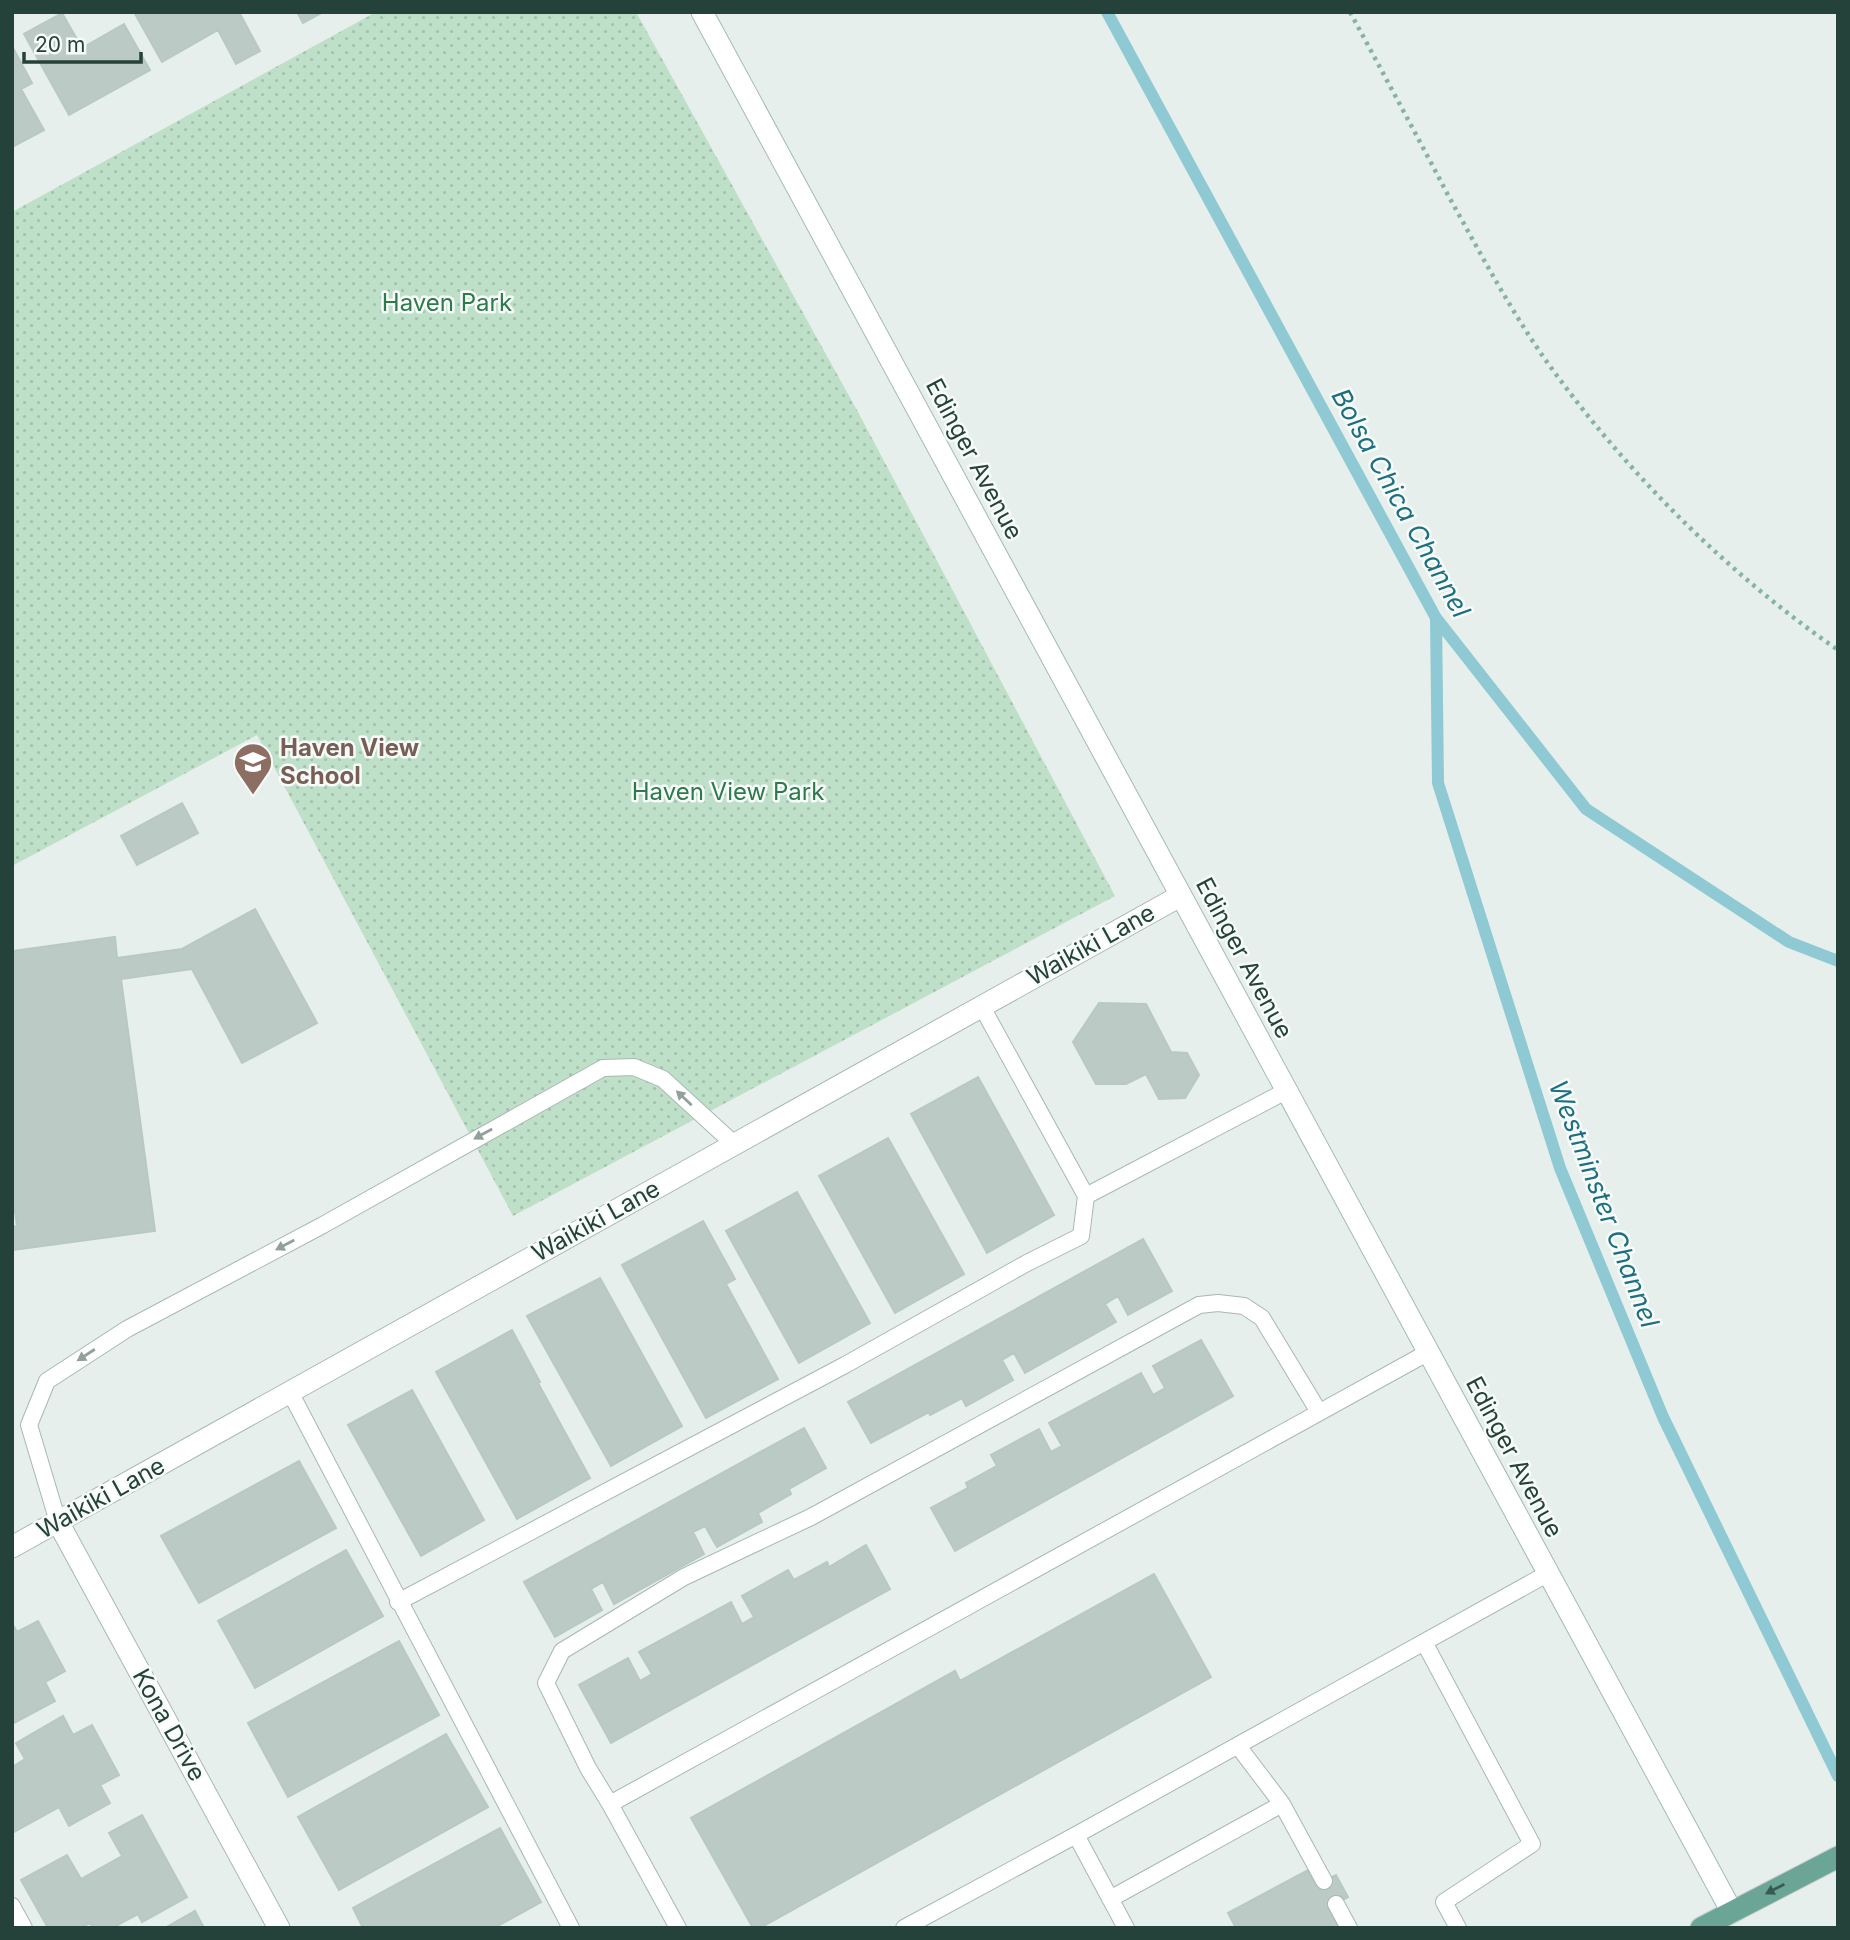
<svg xmlns="http://www.w3.org/2000/svg" width="1850" height="1940" viewBox="0 0 1850 1940" font-family="Inter,sans-serif">
  <defs>
    <pattern id="park-dots" width="8" height="8" patternUnits="userSpaceOnUse" patternTransform="scale(1.75)"><rect width="8" height="8" fill="#bfe0c8"/><path d="M2 2h.1M6 6h.1" fill="none" stroke="#a4c1ad" stroke-width="1.8" stroke-linecap="round"/></pattern>
  </defs>
  <rect width="100%" height="100%" fill="#e6efeb"/>
  <!-- park -->
  <path fill="url(#park-dots)" d="M 376,12 L 636,12 L 858,412 L 1115,896 L 513,1216 L 257,735 L 12,866 L 12,212 Z"/>
  <g fill="none" stroke-linecap="round" stroke-linejoin="round">
    <!-- stream -->
    <path stroke="#8ec9d4" stroke-width="12" d="M 1107,12 L 1436,618 L 1586,809 L 1789,942 L 1838,961
      M 1436,618 L 1438,783 L 1560,1168 L 1663,1417 L 1838,1776"/>
  </g>
  <!-- building -->
  <path fill="#bbcac4" stroke="#b8c9c2" stroke-width="2" d="M 134,12 L 239,12 L 260,51 L 236,64 L 218,30 L 162,62 Z
    M 297,12 L 323,12 L 303,23 Z
    M 62,13 L 82,48 L 124,24 L 150,70 L 69,115 L 24,34 Z
    M 12,46 L 32,83 L 21,89 L 44,130 L 12,147 Z
    M 182,803 L 198,833 L 137,865 L 121,836 Z
    M 255,909 L 317,1023 L 242,1063 L 192,969 L 121,979 L 155,1231 L 12,1250 L 12,1227 L 17,1226 L 12,1190 L 12,951 L 115,937 L 117,958 L 182,949 Z
    M 1099,1003 L 1146,1004 L 1171,1052 L 1187,1053 L 1199,1075 L 1185,1098 L 1159,1099 L 1146,1074 L 1126,1084 L 1096,1084 L 1073,1042 Z
    M 978,1077 L 1054,1215 L 987,1253 L 911,1114 Z
    M 888,1138 L 964,1274 L 895,1313 L 819,1176 Z
    M 797,1192 L 870,1323 L 799,1363 L 726,1231 Z
    M 703,1221 L 735,1279 L 726,1284 L 778,1379 L 706,1418 L 622,1265 Z
    M 1143,1239 L 1172,1291 L 1128,1315 L 1118,1296 L 1105,1304 L 1116,1322 L 1025,1373 L 1014,1353 L 1002,1360 L 1013,1380 L 966,1406 L 962,1398 L 930,1415 L 929,1412 L 871,1443 L 848,1402 Z
    M 600,1278 L 682,1426 L 611,1466 L 527,1316 Z
    M 512,1330 L 540,1382 L 538,1383 L 590,1478 L 517,1519 L 436,1372 Z
    M 1201,1340 L 1233,1396 L 955,1551 L 931,1508 L 968,1488 L 966,1483 L 997,1466 L 991,1455 L 1039,1429 L 1051,1452 L 1062,1446 L 1049,1423 L 1141,1373 L 1153,1395 L 1165,1388 L 1153,1366 Z
    M 412,1390 L 484,1520 L 421,1556 L 348,1425 Z
    M 804,1428 L 826,1468 L 789,1489 L 791,1494 L 758,1513 L 762,1522 L 717,1547 L 705,1526 L 693,1532 L 704,1554 L 614,1604 L 603,1582 L 591,1589 L 602,1610 L 555,1637 L 524,1582 Z
    M 299,1461 L 336,1528 L 199,1603 L 161,1536 Z
    M 866,1545 L 890,1589 L 611,1743 L 579,1685 L 628,1658 L 640,1681 L 652,1674 L 639,1652 L 731,1602 L 742,1624 L 754,1617 L 742,1596 L 788,1570 L 794,1580 L 827,1562 L 829,1567 Z
    M 346,1550 L 383,1616 L 255,1688 L 218,1621 Z
    M 1154,1574 L 1211,1677 L 760,1928 L 753,1928 L 691,1818 L 955,1671 L 960,1681 Z
    M 38,1621 L 65,1671 L 45,1682 L 55,1701 L 12,1724 L 12,1623 L 17,1632 Z
    M 399,1641 L 439,1715 L 288,1797 L 248,1723 Z
    M 63,1716 L 73,1735 L 92,1725 L 119,1775 L 100,1785 L 110,1803 L 69,1826 L 59,1807 L 12,1833 L 12,1767 L 25,1759 L 16,1743 Z
    M 446,1734 L 488,1807 L 339,1890 L 298,1817 Z
    M 142,1815 L 187,1897 L 142,1922 L 138,1914 L 112,1928 L 93,1928 L 90,1923 L 81,1928 L 48,1928 L 21,1880 L 67,1855 L 81,1879 L 122,1856 L 109,1833 Z
    M 500,1828 L 541,1902 L 494,1928 L 363,1928 L 353,1908 Z
    M 1308,1870 L 1316,1885 L 1336,1875 L 1348,1897 L 1328,1908 L 1339,1928 L 1236,1928 L 1228,1913 Z
    M 195,1911 L 204,1928 L 165,1928 Z"/>
  <g fill="none" stroke-linecap="round" stroke-linejoin="round">
    <!-- service casing -->
    <g stroke="#a8b8b2" stroke-width="18">
      <path id="service" d="M 982,1007 L 1086,1196 L 1286,1091
        M 290,1392 L 571,1928
        M 58,1522 L 29,1425 L 47,1381 L 127,1329 L 323,1225 L 603,1068 L 634,1067 L 663,1079 L 734,1144
        M 398,1602 L 845,1365 L 1027,1263 L 1081,1236 L 1086,1196
        M 1424,1642 L 1532,1844 L 1444,1902 L 1458,1928
        M 1238,1746 L 1282,1804 L 1324,1881
        M 610,1804 L 1427,1353
        M 1076,1835 L 1126,1928
        M 1110,1899 L 1282,1804
        M 1336,1904 L 1349,1928
        M 12,1906 L 24,1928
        M 678,1928 L 610,1804 L 588,1768 L 546,1683 L 562,1651 L 684,1577 L 811,1517 L 1199,1305 L 1218,1303 L 1244,1306 L 1262,1318 L 1319,1412
        M 904,1928 L 1076,1835 L 1547,1574"/>
    </g>
    <!-- minor casing -->
    <g stroke="#a8b8b2" stroke-width="23">
      <path id="minor" d="M 58,1522 L 279,1928
        M 12,1547 L 1180,896"/>
    </g>
    <!-- secondary casing -->
    <g stroke="#a4bbb3" stroke-width="23">
      <path id="secondary" d="M 702,12 L 1732,1912"/>
    </g>
    <!-- primary casing -->
    <g stroke="#c2cac8" stroke-width="23">
      <path id="primary" d="M 1701,1928 L 1838,1857"/>
    </g>
    <!-- path -->
    <path stroke="#86b3a5" stroke-width="4.5" stroke-dasharray="3.5 5" stroke-linecap="butt" d="M 1350,12 C 1383,73 1416,134 1448,195 C 1478,249 1507,304 1542,355 C 1622,468 1724,571 1838,650"/>
    <!-- service -->
    <use href="#service" stroke="#fff" stroke-width="16"/>
    <!-- minor -->
    <use href="#minor" stroke="#fff" stroke-width="21"/>
    <!-- secondary -->
    <use href="#secondary" stroke="#fff" stroke-width="21"/>
    <!-- primary -->
    <use href="#primary" stroke="#6aa596" stroke-width="21"/>
  </g>
  <!-- one-way arrows -->
  <defs><path id="oneway-solid" d="M-6-.8H1V-3.2L6.5 0L1 3.2V.8H-6Z" transform="scale(1.75)"/></defs>
  <g fill="#92a09c">
    <use href="#oneway-solid" transform="translate(684 1098) rotate(-137)"/>
    <use href="#oneway-solid" transform="translate(483 1134) rotate(151)"/>
    <use href="#oneway-solid" transform="translate(285 1245) rotate(152)"/>
    <use href="#oneway-solid" transform="translate(86 1355) rotate(147)"/>
  </g>
  <use fill="#365b51" href="#oneway-solid" transform="translate(1775 1889) rotate(153)"/>
  <!-- icons -->
  <defs>
    <g id="school-pin" transform="scale(2.0125)"><path d="M0 17L-7.5 6A9.5 9.5 0 1 1 7.5 6Z" fill="#8d6e63" stroke="#f7fbf9"/><path d="M0-5L7-2L0 1L-7-2ZM-4 1L0 2.5L4 1V4Q0 6-4 4Z" fill="#fff"/></g>
  </defs>
  <g fill-rule="evenodd">
    <use href="#school-pin" x="253" y="762"/>
  </g>
  <g text-anchor="middle" stroke-width="5" stroke-linejoin="round" paint-order="stroke">
    <!-- park labels -->
    <g font-size="24" fill="#2d7a4b" stroke="#f7fbf9">
      <text x="447" y="311">Haven Park</text>
      <text x="728" y="800">Haven View Park</text>
    </g>
    <!-- street labels -->
    <g font-size="24" fill="#24423a" stroke="#f7fbf9">
      <text transform="translate(974 459) rotate(62)" y="8">Edinger Avenue</text>
      <text transform="translate(1091 945) rotate(-29)" y="8">Waikiki Lane</text>
      <text transform="translate(1244 958) rotate(62)" y="8">Edinger Avenue</text>
      <text transform="translate(596 1221) rotate(-29)" y="8">Waikiki Lane</text>
      <text transform="translate(1514 1457) rotate(62)" y="8">Edinger Avenue</text>
      <text transform="translate(101 1498) rotate(-29)" y="8">Waikiki Lane</text>
      <text transform="translate(169 1725) rotate(61)" y="8">Kona Drive</text>
    </g>
    <!-- education labels -->
    <g font-size="24" font-weight="bold" fill="#785e54" stroke="#f7fbf9" text-anchor="start">
      <text x="280" y="756">Haven View<tspan x="280" dy="28">School</tspan></text>
    </g>
    <!-- water labels -->
    <g font-size="26" font-style="italic" fill="#1c6f80" stroke="#f7fbf9">
      <text transform="translate(1401 503) rotate(61)" y="9">Bolsa Chica Channel</text>
      <text transform="translate(1604 1204) rotate(69)" y="9">Westminster Channel</text>
    </g>
  </g>
  <!-- border -->
  <rect width="1850" height="1940" fill="none" stroke="#24423a" stroke-width="28"/>
  <!-- scale -->
  <path d="M24 52v10h117v-10" fill="none" stroke="#24423a" stroke-width="3.5"/>
  <text x="35" y="52" font-size="21" fill="#24423a" stroke="#f7fbf9" stroke-width="5" paint-order="stroke">20 m</text>
</svg>
